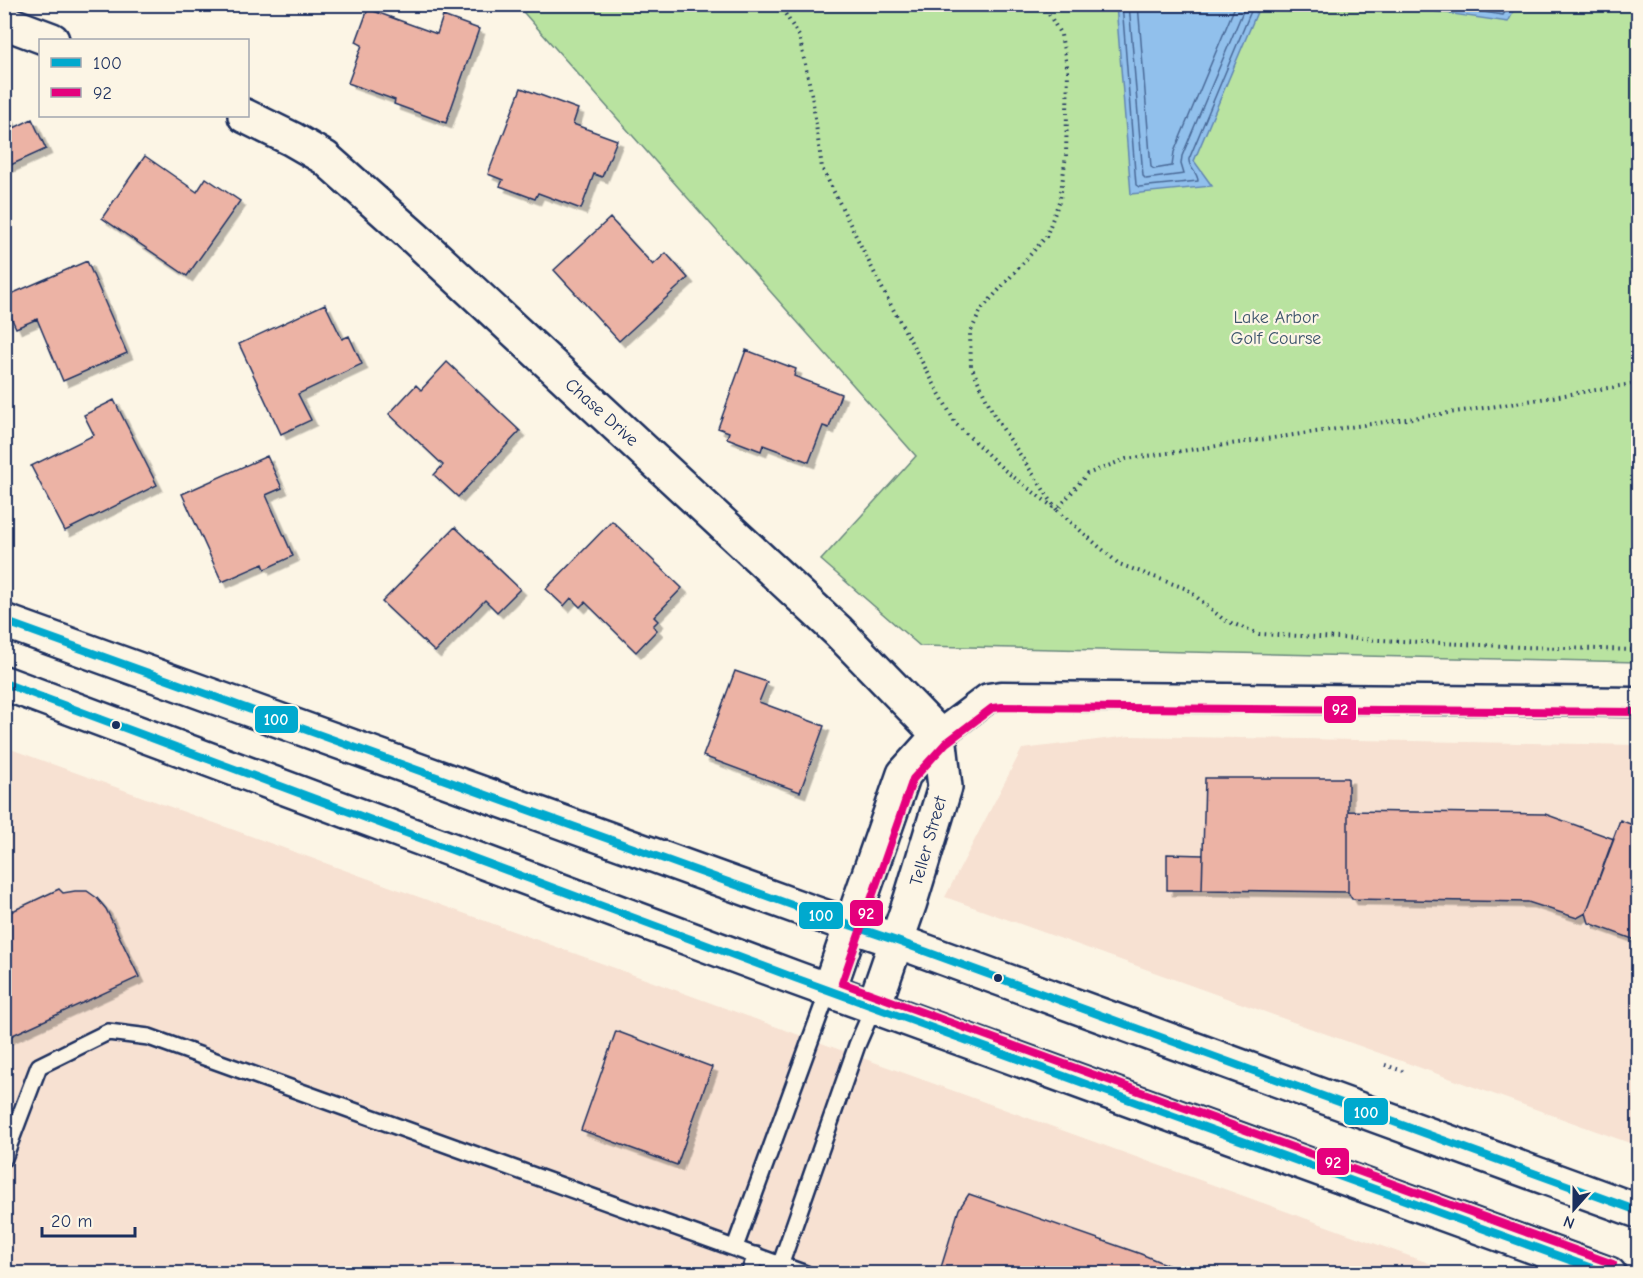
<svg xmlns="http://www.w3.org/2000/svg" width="1643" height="1278" viewBox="0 0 1643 1278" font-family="'Comic Neue',sans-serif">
  <defs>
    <filter id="shadow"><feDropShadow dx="5.5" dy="5.5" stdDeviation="0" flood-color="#0004"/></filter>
  </defs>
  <rect width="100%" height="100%" fill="#fcf5e5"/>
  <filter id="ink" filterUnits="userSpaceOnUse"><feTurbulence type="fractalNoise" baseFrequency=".0167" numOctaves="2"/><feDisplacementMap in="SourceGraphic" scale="12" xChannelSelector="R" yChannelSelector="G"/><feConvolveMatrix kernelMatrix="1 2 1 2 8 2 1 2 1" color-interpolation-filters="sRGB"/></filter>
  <g filter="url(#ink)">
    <!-- built -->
    <path fill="#f7e1d2" d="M 1130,736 L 1638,745 L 1638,1146 L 945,897 L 1022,749 Z
      M 5,747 L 1456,1273 L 5,1273 Z"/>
    <!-- green -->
    <path fill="#b9e3a0" stroke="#6a897f" stroke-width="1.5" d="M 517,5 L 1638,5 L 1638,662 L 920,646 L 821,560 L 916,456 Z"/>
    <!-- water -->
    <path fill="#91c0ec" stroke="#6286b3" stroke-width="1.5" d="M 1116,5 L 1260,5 L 1194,161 L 1212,186 L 1131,194 Z
      M 1391,5 L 1517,5 L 1508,22 Z"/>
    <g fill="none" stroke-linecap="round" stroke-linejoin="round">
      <!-- shore -->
      <path stroke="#4a6997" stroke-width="1.5" d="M 1122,4 L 1136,185 L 1139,187 L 1198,181 C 1198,172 1188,168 1189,159 L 1254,4
        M 1129,4 L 1143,176 L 1146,179 L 1184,174 L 1181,164 L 1182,156 L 1246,4
        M 1138,4 L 1151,167 L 1154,169 L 1172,166 L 1174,152 L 1236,4
        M 1432,4 L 1503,15 L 1510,4"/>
    </g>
    <!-- building -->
    <path fill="#ecb3a5" stroke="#1b2f5e" stroke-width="1.5" filter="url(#shadow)" d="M 368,9 L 437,34 L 443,16 L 479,29 L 446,123 L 394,104 L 395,100 L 348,83 L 362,45 L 356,42 Z
      M 521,88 L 578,109 L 573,124 L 617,140 L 602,177 L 594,174 L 581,209 L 538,193 L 535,199 L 500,186 L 503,180 L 488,174 Z
      M 4,108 L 14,128 L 32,119 L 46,149 L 4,168 Z
      M 145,156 L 197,192 L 206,178 L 240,201 L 187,276 L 102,218 Z
      M 610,218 L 653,265 L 666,253 L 688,278 L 619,341 L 554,270 Z
      M 87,261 L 127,353 L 63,381 L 37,319 L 16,328 L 4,302 L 4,297 Z
      M 325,304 L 342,339 L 349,336 L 362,364 L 298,394 L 311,420 L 281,434 L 239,344 Z
      M 746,350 L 796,369 L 794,376 L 841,394 L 829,428 L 823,426 L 809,462 L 763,445 L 761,451 L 727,438 L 729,432 L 718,428 Z
      M 447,362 L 520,431 L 458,497 L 434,475 L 443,465 L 389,414 L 416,385 L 421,390 Z
      M 114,400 L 157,485 L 65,531 L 31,466 L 94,435 L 84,415 Z
      M 267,456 L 282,488 L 266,495 L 293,556 L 265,569 L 263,564 L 222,582 L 182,494 Z
      M 612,521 L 682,588 L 654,617 L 658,621 L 653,626 L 657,630 L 636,652 L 585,602 L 580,607 L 571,598 L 564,606 L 546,589 Z
      M 455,527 L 520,589 L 497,612 L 485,600 L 435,652 L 382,602 Z
      M 735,671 L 767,682 L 759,702 L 824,726 L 800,792 L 703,756 Z
      M 1205,778 L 1348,778 L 1348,892 L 1202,890 Z
      M 1348,811 L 1545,814 L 1614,839 L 1586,913 L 1577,918 L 1528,902 L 1352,899 L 1348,892 Z
      M 1620,820 L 1638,827 L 1638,941 L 1589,923 L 1586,913 Z
      M 1167,854 L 1203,855 L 1202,890 L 1167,890 Z
      M 59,889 L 63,893 L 75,891 L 87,891 L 97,898 L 106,909 L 139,977 L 4,1039 L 4,915 Z
      M 616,1031 L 712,1067 L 677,1165 L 581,1130 Z
      M 969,1194 L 1141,1254 L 1189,1274 L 939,1274 L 959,1209 Z"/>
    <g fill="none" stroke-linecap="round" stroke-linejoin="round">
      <!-- lane casing -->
      <g stroke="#1b2f5e" stroke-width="20">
        <path id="lane" d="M 4,1158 L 39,1066 L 108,1032 L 149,1037 L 806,1274
          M 735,1247 L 829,989
          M 781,1263 L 857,1045 L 874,1006
          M 749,1274 L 756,1255"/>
      </g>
      <!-- street casing -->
      <g stroke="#1b2f5e" stroke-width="33">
        <path id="street" d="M 939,735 L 988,698 L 1001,696 L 1638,702"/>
      </g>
      <!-- secondary casing -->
      <g stroke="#1b2f5e" stroke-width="38">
        <path id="secondary" d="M 4,22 L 52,40
          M 245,116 L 292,139 L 325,158 L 416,239 L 838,631 L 939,735
          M 829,989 L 904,774 L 939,735
          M 874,1006 L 910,902 L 945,787 L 939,735"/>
      </g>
      <!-- primary casing -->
      <g stroke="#1b2f5e" stroke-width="38">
        <path id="primary" d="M 4,621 L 814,913 L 897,941 L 1638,1211
          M 4,683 L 795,978 L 1609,1274"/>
      </g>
      <!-- path -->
      <path stroke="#1b2f5e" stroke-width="4" stroke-dasharray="1.5 4.5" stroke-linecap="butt" d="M 779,4 L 799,36 L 812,96 L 822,168 L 887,298 L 956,424 L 1003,469 L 1057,510 L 1119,564 L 1187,589 L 1224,620 L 1259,634 L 1523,647 L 1638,650
        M 1043,4 L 1061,35 L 1068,71 L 1066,155 L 1060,199 L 1046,237 L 981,310 L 970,333 L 971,366 L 995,417 L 1057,510 L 1087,474 L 1126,459 L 1504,405 L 1638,383
        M 1385,1065 L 1403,1071"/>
      <!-- lane -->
      <use href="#lane" stroke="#fcf5e5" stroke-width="15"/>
      <!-- street -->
      <use href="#street" stroke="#fcf5e5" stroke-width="28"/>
      <!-- secondary -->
      <use href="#secondary" stroke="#fcf5e5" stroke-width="33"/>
      <!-- primary -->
      <use href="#primary" stroke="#fcf5e5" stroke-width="33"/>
      <!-- bus-1 casing -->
      <g stroke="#fcf5e5" stroke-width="12">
        <path id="bus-1" d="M 4,621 L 814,913 L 897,941 L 1638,1211
          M 4,683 L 795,978 L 1608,1274"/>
      </g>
      <!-- bus-2 casing -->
      <g stroke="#fcf5e5" stroke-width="12">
        <path id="bus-2" d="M 1613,1264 L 842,983 L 913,779 L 946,743 L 992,708 L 1002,707 L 1638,712"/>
      </g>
      <!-- bus-1 -->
      <use href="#bus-1" stroke="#00a9ce" stroke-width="8"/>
      <!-- bus-2 -->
      <use href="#bus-2" stroke="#e5007d" stroke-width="8"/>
    </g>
  </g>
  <!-- markers -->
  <g fill="#1b2f5e" stroke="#fcf5e5" stroke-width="2">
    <circle cx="116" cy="725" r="5"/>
    <circle cx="998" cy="978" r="5"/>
  </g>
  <g text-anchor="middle" stroke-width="4.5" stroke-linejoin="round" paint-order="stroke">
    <!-- park labels -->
    <g font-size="18" fill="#3b536b" stroke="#fcf5e5">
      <text x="1276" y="323">Lake Arbor<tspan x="1276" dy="21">Golf Course</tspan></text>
    </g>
    <!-- street labels -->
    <g font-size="18" fill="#1b2f5e" stroke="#fcf5e5">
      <text transform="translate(602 412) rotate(42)" y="6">Chase Drive</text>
      <text transform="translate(928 841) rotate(-74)" y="6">Teller Street</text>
    </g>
  </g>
  <g stroke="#fcf5e5" stroke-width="2">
    <rect x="1323" y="695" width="34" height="29" rx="6" fill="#e5007d"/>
    <rect x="254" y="705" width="45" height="29" rx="6" fill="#00a9ce"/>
    <rect x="849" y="899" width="35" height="28" rx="6" fill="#e5007d"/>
    <rect x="798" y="901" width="46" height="29" rx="6" fill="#00a9ce"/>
    <rect x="1343" y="1097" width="46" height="29" rx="6" fill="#00a9ce"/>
    <rect x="1316" y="1147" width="34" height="29" rx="6" fill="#e5007d"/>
  </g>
  <g font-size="16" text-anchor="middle" font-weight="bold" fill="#fff">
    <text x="1340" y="715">92</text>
    <text x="276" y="725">100</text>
    <text x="866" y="919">92</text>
    <text x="821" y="921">100</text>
    <text x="1366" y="1118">100</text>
    <text x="1333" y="1168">92</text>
  </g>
  <!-- margin -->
  <rect width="1643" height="1278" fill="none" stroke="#fcf5e5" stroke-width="24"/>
  <rect x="12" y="12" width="1619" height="1254" fill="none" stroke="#1b2f5e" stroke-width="2" filter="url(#ink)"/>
  <!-- legend -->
  <rect x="39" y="39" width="210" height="78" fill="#fcf5e5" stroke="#a2a6af" stroke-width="1.5"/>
  <rect x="51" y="58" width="30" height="9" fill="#00a9ce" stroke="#a2a6af" stroke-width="1.5"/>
  <text x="93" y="69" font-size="18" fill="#1b2f5e">100</text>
  <rect x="51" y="88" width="30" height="9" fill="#e5007d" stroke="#a2a6af" stroke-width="1.5"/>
  <text x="93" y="99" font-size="18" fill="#1b2f5e">92</text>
  <!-- north arrow -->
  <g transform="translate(1574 1209) rotate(201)" stroke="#fcf5e5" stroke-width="4.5" paint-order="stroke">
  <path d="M0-4.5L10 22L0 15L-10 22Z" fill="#1b2f5e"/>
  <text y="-9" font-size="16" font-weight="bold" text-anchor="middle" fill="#1b2f5e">N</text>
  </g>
  <!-- scale -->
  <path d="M42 1227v9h93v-9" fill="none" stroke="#1b2f5e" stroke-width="3"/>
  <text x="51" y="1227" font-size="18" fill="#1b2f5e" stroke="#fcf5e5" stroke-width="4.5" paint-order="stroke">20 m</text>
</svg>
